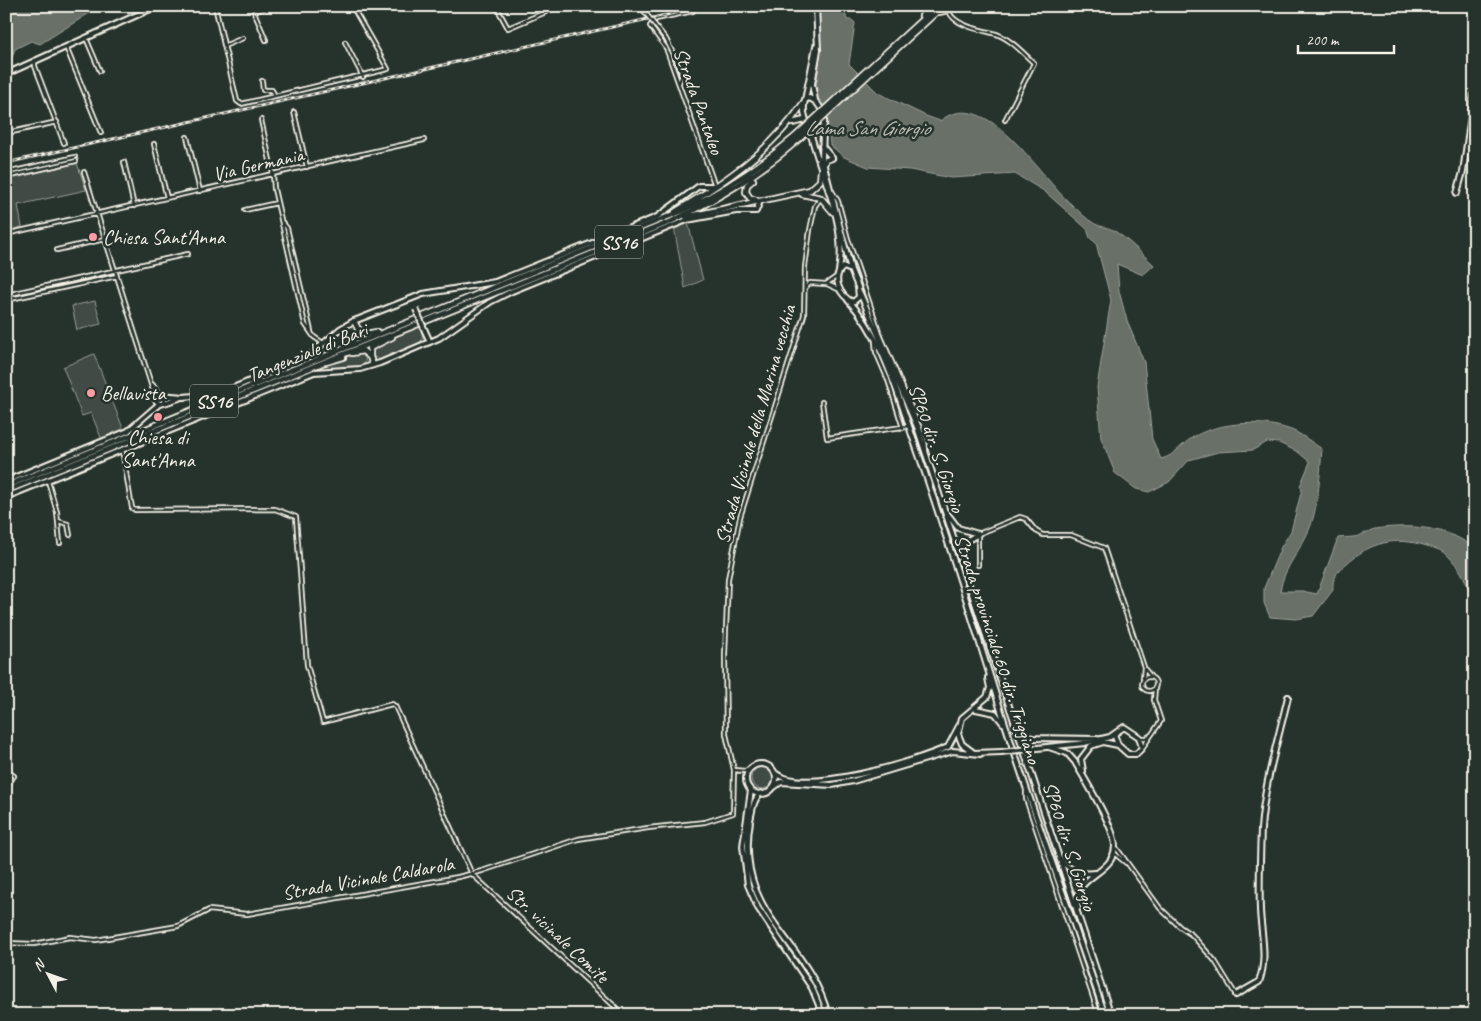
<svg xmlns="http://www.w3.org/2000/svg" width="1481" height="1021" viewBox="0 0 1481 1021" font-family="Caveat,sans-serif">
  <rect width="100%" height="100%" fill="#26332d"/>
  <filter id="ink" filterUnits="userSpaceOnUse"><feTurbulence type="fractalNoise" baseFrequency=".02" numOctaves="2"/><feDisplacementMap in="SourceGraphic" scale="10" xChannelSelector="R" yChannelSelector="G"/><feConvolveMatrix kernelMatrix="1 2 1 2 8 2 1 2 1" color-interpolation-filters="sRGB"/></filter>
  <g filter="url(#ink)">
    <!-- green -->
    <path fill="#414b45" stroke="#9a9e96" d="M 77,163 L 86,190 L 18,205 L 22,227 L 6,231 L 6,180 Z
      M 688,223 L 703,280 L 685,288 L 674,227 Z
      M 95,301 L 101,324 L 77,330 L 72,306 Z
      M 420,326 L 423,338 L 419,344 L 380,360 L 372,356 L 371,349 L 375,346 Z
      M 357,352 L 362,352 L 366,357 L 364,366 L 319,370 L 251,396 L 305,372 Z
      M 94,354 L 124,431 L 102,440 L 91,413 L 82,416 L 63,367 Z
      M751 778a11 11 0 1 1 22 0a11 11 0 1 1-22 0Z"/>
    <!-- water -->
    <path fill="#676f68" stroke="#9fa39b" d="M 6,6 L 113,6 L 113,10 L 105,12 L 96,9 L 40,44 L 31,41 L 15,49 L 12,57 L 6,58 Z
      M 819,6 L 843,6 L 847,20 L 852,20 L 855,23 L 849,64 L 878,93 L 926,116 L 940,121 C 987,83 1041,179 1071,204 C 1079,211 1086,219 1095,224 C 1101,227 1107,227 1113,230 C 1128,239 1141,253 1154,265 L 1143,275 L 1117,264 L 1119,291 L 1127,321 L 1144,362 L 1152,439 L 1161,459 C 1175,456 1182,443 1195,436 C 1223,421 1267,419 1296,432 C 1305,437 1313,443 1322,449 C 1320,474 1319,501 1311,525 C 1303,548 1284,566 1280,591 L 1302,591 L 1317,594 L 1338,538 C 1346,537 1354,538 1361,535 C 1366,533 1370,530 1375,529 C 1409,524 1449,526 1475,549 L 1475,614 C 1471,605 1471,594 1467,585 C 1463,573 1454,561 1445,553 C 1441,550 1433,548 1427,546 C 1395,536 1370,542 1346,564 C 1337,572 1332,577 1333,590 L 1313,616 L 1296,619 L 1270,617 L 1264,603 L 1264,588 L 1281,547 L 1291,531 L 1302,489 L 1300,486 L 1310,462 L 1298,452 L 1279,443 L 1267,442 L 1253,450 L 1218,452 L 1189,460 L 1169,482 L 1149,492 L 1136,489 L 1115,473 L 1101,438 L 1097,387 L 1111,300 L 1096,243 L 1090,238 L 1087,229 L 1044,191 L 1015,174 L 951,178 L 910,170 L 868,167 L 844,157 L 830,145 L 827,117 L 815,94 L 820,58 Z"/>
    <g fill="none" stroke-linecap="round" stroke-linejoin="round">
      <!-- street casing -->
      <g stroke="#f4f1e8" stroke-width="6">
        <path id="street" d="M 215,6 L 237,101 L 241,104 L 275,96
          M 496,6 L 508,28 L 560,6
          M 693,11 L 656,19 L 650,26 L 666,48 L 715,186
          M 949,11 C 953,25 980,30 993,33 C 1009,37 1022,52 1034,63 L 1005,120
          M 86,38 L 100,71
          M 666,39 L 678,63 L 682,75 L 679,83
          M 266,40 L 254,12 L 268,6
          M 345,42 L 363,77
          M 224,46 L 243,38
          M 66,47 L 101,133
          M 35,60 L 35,66 L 64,143
          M 262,81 L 263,90 L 272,90 L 275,96 L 388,69 L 352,6
          M 294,112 L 307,167
          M 261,120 L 273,174 L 274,189 L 305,324 L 314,337 L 323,343
          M 12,132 L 57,122
          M 187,137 L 200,191
          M 154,144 L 167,198
          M 124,162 L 134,206
          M 84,172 L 156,400
          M 6,173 L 75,157
          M 6,177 L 76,161
          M 832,191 L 838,201 L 848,239 L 880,334 L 925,440 L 926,451
          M 245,210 L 277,203
          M 283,223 L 287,228 L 311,331
          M 6,234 L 424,140
          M 57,250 L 105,239
          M 6,264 L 10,264
          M 827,284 L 838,289
          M 806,287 L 810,283 L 826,284 L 836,277
          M 6,295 L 188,254
          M 6,300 L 117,276
          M 875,342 L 876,352 L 888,380 L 903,428
          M 152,384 L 161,394
          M 822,402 L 827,438 L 909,426
          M 122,449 L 132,508 L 135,510 L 275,509 L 296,517 L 307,665 L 323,722 L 392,704 L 395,706 L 472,874 L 624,1015
          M 48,481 L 57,512 L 60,543
          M 58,521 L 68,524 L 70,535
          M 978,565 L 978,534 L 1020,517 L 1026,519 L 1036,531 L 1043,535 L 1071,535 L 1104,548 L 1144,667 L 1143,679
          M 1144,668 L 1151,677
          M1142 684a7 7 0 1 1 14 0a7 7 0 1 1-14 0Z
          M 1140,738 L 1146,738 L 1151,735
          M 1143,747 L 1161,721 L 1154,700 L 1155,688
          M 6,770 L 14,776 L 6,787
          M 734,770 L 745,771 L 750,769
          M 1026,789 L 1026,799 L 1099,1015
          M 1115,846 L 1160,908 L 1180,927 L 1192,935 L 1215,961 L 1236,995
          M 1114,853 L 1126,863
          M 6,943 L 34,944 L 70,937 L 96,940 L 178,926 L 209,910 L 247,914 L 458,877 L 482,871 L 578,839 L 648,828 L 705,822 L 733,813 L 734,770 L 726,734 L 725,655 L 728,579 L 740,517 L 804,315 L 805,267 L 810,230 L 815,206 L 820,199"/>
      </g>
      <!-- secondary casing -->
      <g stroke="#f4f1e8" stroke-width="8">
        <path id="secondary" d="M 6,74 L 157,6
          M 809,98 C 822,102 828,122 821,132 L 812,131 C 805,122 802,110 805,100 Z
          M 805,100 L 816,46
          M 815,100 L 812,84 L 818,50 L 816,6
          M 809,127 C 819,173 848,223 839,271
          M 823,131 L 822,158 L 851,270
          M 822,146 L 832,158 L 826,160 L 824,165
          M 1457,193 L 1463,172 L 1475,87
          M 844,267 L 851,270 L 858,287 L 859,297 L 853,302 C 840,297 830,276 844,267 Z
          M 860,293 L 917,427 L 1111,1015
          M 848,300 C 882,336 897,392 913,438 C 945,528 972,619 1001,711 C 1033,813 1071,913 1105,1015
          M 425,331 L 430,342
          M 164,403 L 179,398
          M 159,404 L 156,400 L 160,395 L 184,397 L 221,393 L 308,357 L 340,329 L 354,321 L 423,294 L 495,282 L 657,217 L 699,186 L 715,186
          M 6,481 L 128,431 L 159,404 L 164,403 L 164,396
          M 6,497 L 314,372 L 360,369 L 380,363 L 439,338 L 490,302 L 512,291 L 687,220 L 736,211 L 756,211 L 760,201
          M 946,512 L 958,528 L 978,534
          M 963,564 L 961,553 L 963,543 L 978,534
          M 988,678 L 990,688 L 987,697 L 962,718 L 958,734 L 962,744 L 974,753 L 1001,752
          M 976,709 L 995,713 L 1003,723
          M 1016,726 L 1024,734 L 1032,738 L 1097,739
          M 1084,743 L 1110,737 L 1124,727 L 1139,737 L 1142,748 L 1136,754 L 1128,754 L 1118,745 L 1114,734
          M 1049,747 L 1067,753 L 1075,762 C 1085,780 1115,828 1115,846 C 1114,876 1070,875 1078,908
          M 1037,748 L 1085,743
          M746 779a15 15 0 1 1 30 0a15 15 0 1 1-30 0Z
          M 1083,771 L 1081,759 L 1091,746 L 1103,742 L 1118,745
          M 775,773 C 803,796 917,761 948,747 L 959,726
          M 774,787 L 781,782 L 832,785 L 853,781 L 953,751 L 980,754
          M 751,790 L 743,846 L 748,885 L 758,908 L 812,988 L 823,1015
          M 761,793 C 753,799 752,812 750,821 C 734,916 807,937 828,1015
          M 1060,858 C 1069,871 1079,875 1095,873
          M 1236,995 L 1259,982 C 1268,958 1261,934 1260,910 C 1259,883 1260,856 1261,829 C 1264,785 1278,740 1288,697"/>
      </g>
      <!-- highway casing -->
      <g stroke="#f4f1e8" stroke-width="8">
        <path id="highway" d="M 939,12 L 948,10 L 950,6
          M 922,16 L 927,6
          M 864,73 L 937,6
          M 867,76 L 943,6
          M 792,123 L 805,120
          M 753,180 L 747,185 L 746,192 L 750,198 L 756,200
          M 802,194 L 821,198 L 833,212
          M 675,212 C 723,183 773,150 804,102
          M 686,217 L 810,190 L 820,181 L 821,170
          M 358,329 L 365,334 L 377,332
          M 348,344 L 358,336 L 358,329 L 354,321
          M 352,353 L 363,351 L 369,356
          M 326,362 L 343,357
          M 373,365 L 370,357 L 370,348 L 392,337
          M 6,486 L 682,211 C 724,191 761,166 797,135
          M 6,491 L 670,222 C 720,198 758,175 800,138"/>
      </g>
      <!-- street -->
      <use href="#street" stroke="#26332d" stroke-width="2.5"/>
      <!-- secondary -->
      <use href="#secondary" stroke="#26332d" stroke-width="4"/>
      <!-- highway -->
      <use href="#highway" stroke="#26332d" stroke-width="4.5"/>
      <!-- rail casing -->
      <g stroke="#f4f1e8" stroke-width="3">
        <path id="rail" d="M 6,163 L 706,6"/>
      </g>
      <!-- rail -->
      <use href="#rail" stroke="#26332d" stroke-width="1" stroke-dasharray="4" stroke-linecap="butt"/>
      <!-- street-bridge casing -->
      <g stroke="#f4f1e8" stroke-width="6" stroke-linecap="butt">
        <path id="street-bridge" d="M 640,6 L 666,39"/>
      </g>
      <!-- secondary-bridge casing -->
      <g stroke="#f4f1e8" stroke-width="8" stroke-linecap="butt">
        <path id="secondary-bridge" d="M 416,309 L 425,331
          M 1001,752 L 1037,748"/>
      </g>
      <!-- highway-bridge casing -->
      <g stroke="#f4f1e8" stroke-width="8" stroke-linecap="butt">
        <path id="highway-bridge" d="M 797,135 L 864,73
          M 800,138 L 867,76"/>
      </g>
      <!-- street-bridge -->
      <use href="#street-bridge" stroke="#26332d" stroke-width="2.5"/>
      <!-- secondary-bridge -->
      <use href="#secondary-bridge" stroke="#26332d" stroke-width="4"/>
      <!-- highway-bridge -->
      <use href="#highway-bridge" stroke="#26332d" stroke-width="4.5"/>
    </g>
  </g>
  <!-- markers -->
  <g fill="#ff9aa2" stroke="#26332d" stroke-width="2">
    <circle cx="93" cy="237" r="5"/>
    <circle cx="91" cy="393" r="5"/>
    <circle cx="158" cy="417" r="5"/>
  </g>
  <g text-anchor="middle" stroke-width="5" stroke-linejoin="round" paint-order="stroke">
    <!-- shield labels -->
    <g fill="#26332d" stroke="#b6b8b0" stroke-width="1">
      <rect x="595" y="225.5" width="48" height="33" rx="4"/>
      <rect x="190" y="384.5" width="48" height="33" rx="4"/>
    </g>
    <g font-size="19" font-weight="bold" fill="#f4f1e8">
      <text x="619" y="249">SS16</text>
      <text x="214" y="408">SS16</text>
    </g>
    <!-- street labels -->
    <g font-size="20" fill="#f4f1e8" stroke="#26332d">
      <text transform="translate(699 101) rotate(70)" y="7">Strada Pantaleo</text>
      <text transform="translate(258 164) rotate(-13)" y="7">Via Germania</text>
      <text transform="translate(307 352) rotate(-22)" y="7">Tangenziale di Bari</text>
      <text transform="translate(755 424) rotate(-74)" y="7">Strada Vicinale della Marina vecchia</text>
      <text transform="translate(937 448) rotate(71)" y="7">SP60 dir. S. Giorgio</text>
      <text transform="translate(998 649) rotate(72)" y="7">Strada provinciale 60 dir. Triggiano</text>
      <text transform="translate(1070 846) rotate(72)" y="7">SP60 dir. S. Giorgio</text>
      <text transform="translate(368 878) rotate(-10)" y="7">Strada Vicinale Caldarola</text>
      <text transform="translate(558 934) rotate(43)" y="7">Str. vicinale Comite</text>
    </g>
    <!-- poi labels -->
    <g font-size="20" fill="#f4f1e8" stroke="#26332d" text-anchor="start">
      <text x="103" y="244">Chiesa Sant'Anna</text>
      <text x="101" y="400">Bellavista</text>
      <text x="158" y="444" text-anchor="middle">Chiesa di<tspan x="158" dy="23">Sant'Anna</tspan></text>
    </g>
    <!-- water labels -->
    <g font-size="21" font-style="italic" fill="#bcbdb5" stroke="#26332d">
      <text x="867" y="135">Lama San Giorgio</text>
    </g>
  </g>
  <!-- margin -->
  <rect width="1481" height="1021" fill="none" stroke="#26332d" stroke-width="25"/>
  <rect x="12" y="12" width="1456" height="996" fill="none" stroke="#f4f1e8" stroke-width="2" filter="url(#ink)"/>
  <!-- north arrow -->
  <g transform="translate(48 974) rotate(311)" stroke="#26332d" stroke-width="4" paint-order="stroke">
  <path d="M0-4L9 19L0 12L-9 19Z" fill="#f4f1e8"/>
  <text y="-8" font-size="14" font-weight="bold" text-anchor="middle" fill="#f4f1e8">N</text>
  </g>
  <!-- scale -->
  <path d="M1298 45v8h96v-8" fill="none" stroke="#f4f1e8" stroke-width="2.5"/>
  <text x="1306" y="45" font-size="15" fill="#f4f1e8" stroke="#26332d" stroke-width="4" paint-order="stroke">200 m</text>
</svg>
